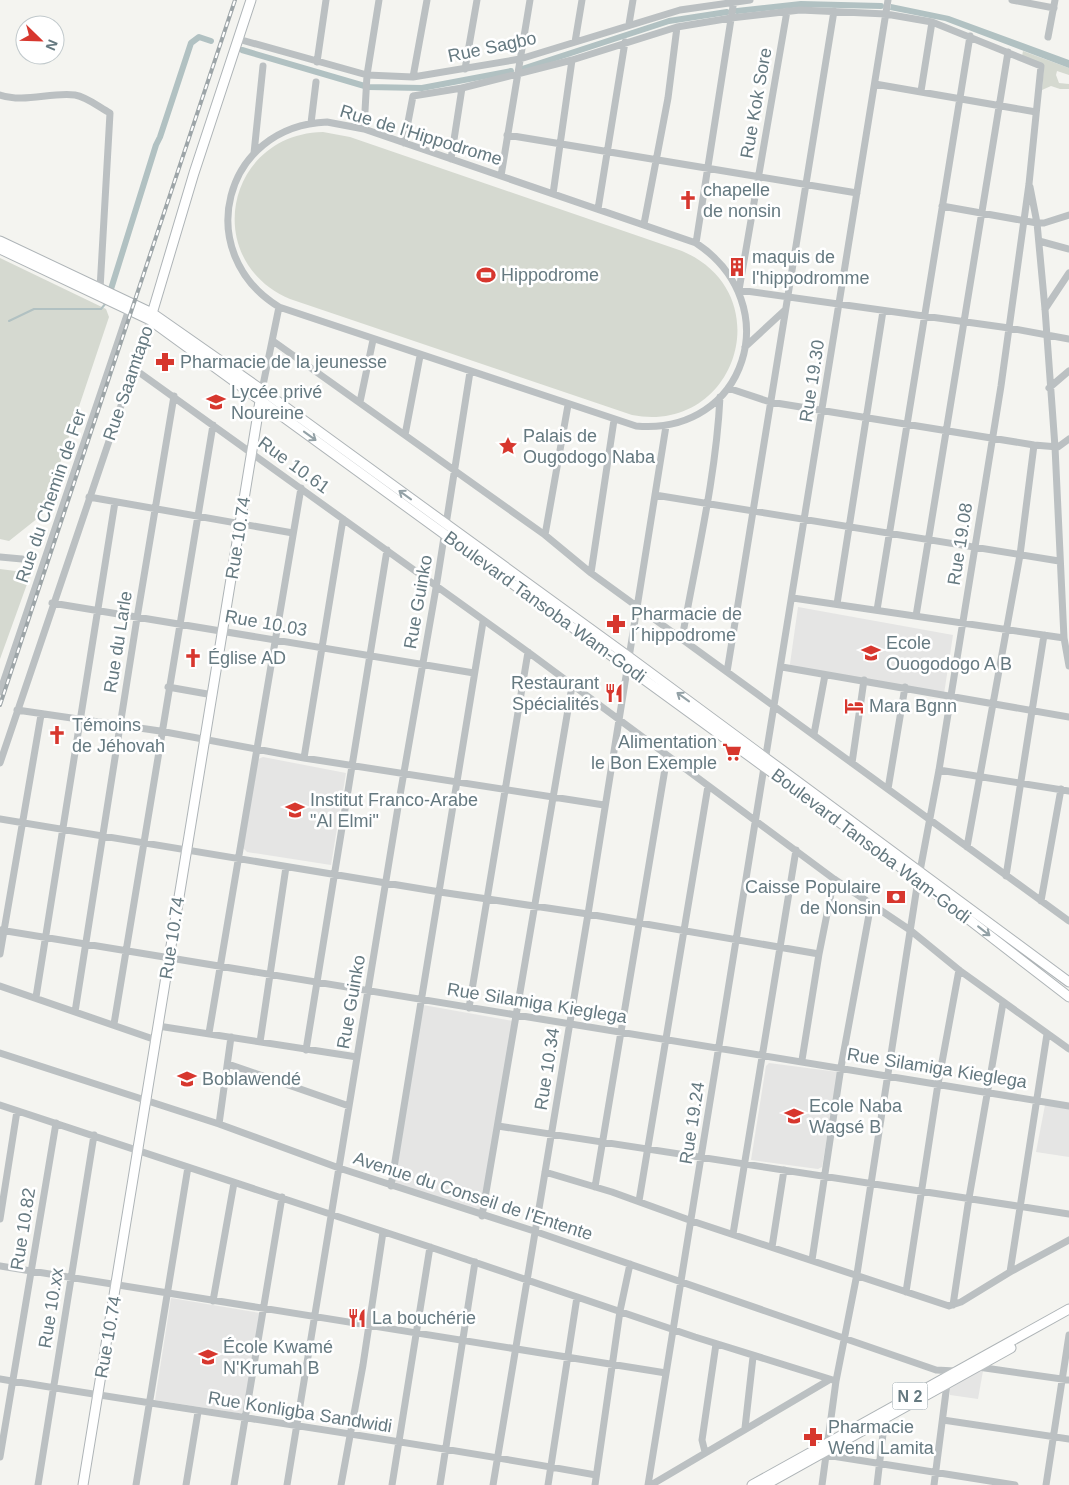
<svg xmlns="http://www.w3.org/2000/svg" width="1069" height="1485" viewBox="0 0 1069 1485" font-family="Helvetica,sans-serif">
  <rect width="100%" height="100%" fill="#f4f4f0"/>
  <!-- built -->
  <path fill="#e5e5e4" d="M 798,607 L 953,635 L 944,694 L 789,671 Z
    M 263,757 L 346,773 L 331,865 L 247,852 L 243,848 L 258,759 Z
    M 423,1005 L 513,1021 L 481,1215 L 394,1186 Z
    M 769,1063 L 838,1072 L 822,1167 L 818,1169 L 751,1160 L 766,1066 Z
    M 1045,1105 L 1069,1109 L 1069,1157 L 1036,1152 Z
    M 171,1298 L 260,1313 L 244,1414 L 155,1400 Z
    M 979,1371 L 983,1371 L 978,1399 L 950,1395 L 950,1388 Z"/>
  <!-- green -->
  <path fill="#d5d9d0" d="M 1023,51 L 1069,68 L 1069,75 L 1057,71 L 1056,75 L 1059,83 L 1069,84 L 1069,89 L 1060,89 L 1051,86 L 1042,90 L 1044,66 L 1022,56 Z
    M 323,132 L 350,137 L 682,251 C 781,293 737,435 632,415 L 290,299 C 200,261 226,134 323,132 Z
    M 0,258 L 106,309 L 109,317 L 43,514 L 9,541 L 0,539 Z
    M 0,569 L 31,573 L 0,659 Z"/>
  <!-- water -->
  <path fill="#b1c1c2" d="M 891,4 L 949,16 L 1069,60 L 1069,68 L 945,21 L 890,10 Z"/>
  <g fill="none" stroke-linecap="round" stroke-linejoin="round">
    <!-- stream -->
    <path stroke="#b1c1c2" stroke-width="2" d="M 9,321 L 34,309 L 101,309 L 106,303"/>
    <!-- canal -->
    <path stroke="#b1c1c2" stroke-width="6" d="M 737,11 L 801,4 L 881,6
      M 242,50 L 368,87 L 422,88 L 511,71
      M 522,69 L 669,21 L 727,12
      M 111,289 L 156,145 L 160,137 L 191,43 L 199,37 L 211,41"/>
    <!-- major casing -->
    <g stroke="#aeb4b7" stroke-width="11">
      <path id="major" d="M 0,241 L 152,313 L 262,390 L 629,657 L 1069,982
        M 0,249 L 150,320 L 763,766 L 918,880 L 1069,997
        M 151,317 L 194,173 L 251,0
        M 83,1485 L 261,395
        M 752,1485 L 1069,1309
        M 765,1485 L 1011,1348"/>
    </g>
    <!-- minor -->
    <path stroke="#bbc0c2" stroke-width="7" d="M 1012,0 L 1054,8
      M 787,11 L 739,290 L 1009,328 L 1069,339
      M 629,24 L 633,0
      M 1048,37 L 1055,0
      M 238,39 L 367,75 L 413,77 L 520,59 L 680,10 L 750,0
      M 575,42 L 582,0
      M 317,62 L 326,0
      M 465,69 L 477,0
      M 413,77 L 427,0
      M 875,84 L 1036,112
      M 921,91 L 932,22
      M 0,95 C 25,103 50,92 75,95 C 87,97 99,107 110,113 L 100,289
      M 327,122 L 364,129 L 696,243 C 788,304 746,436 636,426 L 279,307 C 191,253 223,126 327,122 Z
      M 311,123 L 316,82
      M 364,129 L 367,75 L 379,0
      M 507,135 L 857,193
      M 404,143 L 413,96 L 462,88
      M 254,153 L 263,66
      M 451,159 L 462,88 L 572,60 L 677,27 L 731,18 L 800,10 L 886,14 L 932,22 L 1041,66 L 1029,184 L 1001,386 L 939,770 L 920,871
      M 501,176 L 530,0
      M 1030,187 L 1037,223 L 1045,309 L 1055,447 L 1064,638 L 1069,666
      M 553,194 L 572,60
      M 942,206 L 1037,223 L 1044,223 L 1069,215
      M 598,209 L 625,42
      M 644,224 L 668,98 L 677,27
      M 1039,241 L 1069,249
      M 696,243 L 734,0
      M 1045,309 L 1069,273
      M 273,341 L 545,535 L 591,573 L 1069,921
      M 745,347 L 785,310
      M 133,368 L 528,652 L 834,879 L 910,930 L 959,970 L 1069,1049
      M 728,388 L 770,402 L 1034,445 L 1058,447 L 1069,439
      M 1049,388 L 1069,371
      M 262,390 L 279,307
      M 360,402 L 373,340
      M 405,435 L 420,356
      M 655,495 L 1059,561
      M 89,497 L 293,533
      M 545,535 L 568,405
      M 0,557 L 22,559
      M 591,573 L 614,420
      M 793,598 L 1064,638
      M 52,603 L 474,673
      M 837,604 L 883,311
      M 877,610 L 970,36
      M 916,616 L 1008,52
      M 682,639 C 696,559 716,478 720,397
      M 782,667 L 1069,717
      M 727,672 L 834,11
      M 168,687 L 213,695
      M 0,692 L 129,309
      M 17,710 L 160,731 L 304,758 L 604,805
      M 814,734 L 825,675
      M 304,758 L 343,519
      M 0,763 L 150,320
      M 852,763 L 864,680
      M 939,770 L 1069,791
      M 888,789 L 905,687
      M 0,819 L 440,892 L 588,914 L 819,954
      M 967,847 L 1020,555 L 1034,445
      M 1006,876 L 1044,635
      M 1041,901 L 1061,789
      M 0,930 L 1069,1106
      M 0,954 L 41,715
      M 0,986 L 156,1040
      M 36,997 L 115,502
      M 469,1008 L 528,652
      M 75,1012 L 137,618 L 174,396
      M 114,1024 L 213,425
      M 158,1026 L 357,1057
      M 209,1033 L 301,488
      M 260,1042 L 286,867
      M 306,1050 L 387,550
      M 0,1053 L 219,1124 L 339,1168 L 534,1231 L 936,1370 L 955,1371
      M 802,1060 L 819,954 L 834,879
      M 228,1064 L 349,1106
      M 0,1105 L 430,1247 L 695,1337 L 836,1381
      M 219,1124 L 231,1037
      M 498,1126 L 1069,1214
      M 545,1172 L 612,1192 L 692,1221 L 949,1306 L 961,1302 L 1010,1272 L 1069,1240
      M 391,1186 L 483,622
      M 595,1187 L 667,757
      M 639,1201 L 708,786
      M 482,1216 L 572,686
      M 0,1219 L 17,1111
      M 733,1234 L 796,850
      M 772,1247 L 784,1170
      M 812,1260 L 841,1067 L 871,904
      M 0,1266 L 666,1373
      M 1010,1272 L 1047,1034
      M 906,1292 L 938,1084 L 959,970
      M 213,1301 L 234,1183
      M 953,1305 L 969,1198 L 1003,1003
      M 978,1367 L 1069,1380
      M 0,1379 C 199,1412 398,1439 596,1475
      M 943,1420 L 1069,1439
      M 745,1428 L 753,1357
      M 705,1452 L 702,1440 L 716,1344
      M 826,1455 L 1015,1485
      M 0,1457 L 56,1123
      M 38,1485 L 94,1135
      M 136,1485 L 188,1167
      M 186,1485 L 198,1412
      M 234,1485 L 282,1197
      M 287,1485 L 399,801 L 436,588 L 470,372
      M 341,1485 L 363,1365 L 383,1232
      M 392,1485 L 430,1247
      M 440,1485 L 475,1262
      M 493,1485 L 588,914 L 666,426
      M 548,1485 L 577,1297
      M 595,1485 L 620,1311 L 630,1264
      M 648,1485 L 888,0
      M 651,1485 L 829,1380
      M 822,1485 L 836,1381 L 857,1274 L 918,880
      M 877,1485 L 885,1417
      M 934,1485 L 947,1384
      M 1046,1485 L 1069,1335"/>
    <!-- major -->
    <use href="#major" stroke="#fff" stroke-width="9"/>
    <!-- rail casing -->
    <g stroke="#9da5a8" stroke-width="4">
      <path id="rail" d="M 0,705 L 235,0"/>
    </g>
    <!-- rail -->
    <use href="#rail" stroke="#fff" stroke-width="2" stroke-dasharray="5.5" stroke-linecap="butt"/>
  </g>
  <!-- one-way arrows -->
  <defs><path id="oneway-shaft" d="M-6 0H5M1.5-3L5.5 0L1.5 3" fill="none" stroke-width="1.6" stroke-linecap="round" stroke-linejoin="round" transform="scale(1.25)"/></defs>
  <g stroke="#93a1a6">
    <use href="#oneway-shaft" transform="translate(310 436) rotate(36)"/>
    <use href="#oneway-shaft" transform="translate(405 495) rotate(-144)"/>
    <use href="#oneway-shaft" transform="translate(683 697) rotate(-144)"/>
    <use href="#oneway-shaft" transform="translate(984 931) rotate(38)"/>
  </g>
  <!-- icons -->
  <defs>
    <g id="church-bare" transform="scale(1.5)"><path d="M-1.2-6h2.4v3.5h3.3v2.4h-3.3V6h-2.4V-.1h-3.3v-2.4h3.3Z" fill="#d7372e" stroke="#fff" stroke-width="2.5" paint-order="stroke"/></g>
    <g id="building-bare" transform="scale(1.5)"><path d="M-4-6H4V6H1V3H-1V6H-4ZM-2.5-4.3h1.7v1.8h-1.7ZM.8-4.3h1.7v1.8H.8ZM-2.5-1h1.7V.8h-1.7ZM.8-1h1.7V.8H.8Z" fill="#d7372e" stroke="#fff" stroke-width="2.5" paint-order="stroke"/></g>
    <g id="stadium-bare" transform="scale(1.5)"><path d="M0-5a6.5 5 0 1 0 0 10a6.5 5 0 1 0 0-10ZM-3.5-1.8h7v3.6h-7Z" fill="#d7372e" stroke="#fff" stroke-width="2.5" paint-order="stroke"/></g>
    <g id="pharmacy-bare" transform="scale(1.5)"><path d="M-2-6h4v4h4v4h-4v4h-4v-4h-4v-4h4Z" fill="#d7372e" stroke="#fff" stroke-width="2.5" paint-order="stroke"/></g>
    <g id="school-bare" transform="scale(1.5)"><path d="M0-5L7-2L0 1L-7-2ZM-4 1L0 2.5L4 1V4Q0 6-4 4Z" fill="#d7372e" stroke="#fff" stroke-width="2.5" paint-order="stroke"/></g>
    <g id="sight-bare" transform="scale(1.5)"><path d="M0-6L1.8-2.2L6-1.7L2.9 1.2L3.7 5.4L0 3.3L-3.7 5.4L-2.9 1.2L-6-1.7L-1.8-2.2Z" fill="#d7372e" stroke="#fff" stroke-width="2.5" paint-order="stroke"/></g>
    <g id="restaurant-bare" transform="scale(1.5)"><path d="M-5-6h1v4h1v-4h1v4h1v-4h1v5L-1.5 .5V6h-2V.5L-5-1ZM5-6V6H3V1.5H1.5Q1.5-4 5-6Z" fill="#d7372e" stroke="#fff" stroke-width="2.5" paint-order="stroke"/></g>
    <g id="hotel-bare" transform="scale(1.5)"><path d="M-6-4.5h1.5V1H6V5H4.5V3h-9V5H-6ZM-4 0a1.8 1.8 0 1 1 3.6 0ZM.5 0V-2.5h3Q6-2.5 6 0Z" fill="#d7372e" stroke="#fff" stroke-width="2.5" paint-order="stroke"/></g>
    <g id="supermarket-bare" transform="scale(1.5)"><path d="M-6-5.5h2.5l.6 2H6L4.5 2H-2.5L-4.4-4H-6ZM-1.5 3.2a1.3 1.3 0 1 0 .1 0ZM3 3.2a1.3 1.3 0 1 0 .1 0Z" fill="#d7372e" stroke="#fff" stroke-width="2.5" paint-order="stroke"/></g>
    <g id="bank-bare" transform="scale(1.5)"><path d="M-6-4H6V4H-6ZM0-2.3a2.3 2.3 0 1 0 0 4.6a2.3 2.3 0 1 0 0-4.6Z" fill="#d7372e" stroke="#fff" stroke-width="2.5" paint-order="stroke"/></g>
  </defs>
  <g fill-rule="evenodd">
    <use href="#church-bare" x="688" y="200"/>
    <use href="#building-bare" x="737" y="267"/>
    <use href="#stadium-bare" x="486" y="275"/>
    <use href="#pharmacy-bare" x="165" y="362"/>
    <use href="#school-bare" x="216" y="402"/>
    <use href="#sight-bare" x="508" y="446"/>
    <use href="#pharmacy-bare" x="616" y="624"/>
    <use href="#school-bare" x="871" y="653"/>
    <use href="#church-bare" x="193" y="658"/>
    <use href="#restaurant-bare" x="614" y="693"/>
    <use href="#hotel-bare" x="854" y="706"/>
    <use href="#church-bare" x="57" y="735"/>
    <use href="#supermarket-bare" x="732" y="752"/>
    <use href="#school-bare" x="295" y="810"/>
    <use href="#bank-bare" x="896" y="897"/>
    <use href="#school-bare" x="187" y="1079"/>
    <use href="#school-bare" x="794" y="1116"/>
    <use href="#restaurant-bare" x="357" y="1318"/>
    <use href="#school-bare" x="208" y="1357"/>
    <use href="#pharmacy-bare" x="813" y="1437"/>
  </g>
  <g text-anchor="middle" stroke-width="5" stroke-linejoin="round" paint-order="stroke">
    <!-- shield labels -->
    <rect fill="#fff" stroke="#93a1a6" stroke-width="1" x="892.5" y="1382.5" width="35" height="27" rx="4"/>
    <g font-size="16" font-weight="bold" fill="#657980">
      <text x="910" y="1402">N 2</text>
    </g>
    <!-- street labels -->
    <g font-size="18" fill="#657980" stroke="#fff">
      <text transform="translate(492 47) rotate(-12)" y="6">Rue Sagbo</text>
      <text transform="translate(756 103) rotate(-80)" y="6">Rue Kok Sore</text>
      <text transform="translate(421 135) rotate(17)" y="6">Rue de l'Hippodrome</text>
      <text transform="translate(812 381) rotate(-81)" y="6">Rue 19.30</text>
      <text transform="translate(128 383) rotate(-71)" y="6">Rue Saamtapo</text>
      <text transform="translate(294 465) rotate(36)" y="6">Rue 10.61</text>
      <text transform="translate(51 496) rotate(-71)" y="6">Rue du Chemin de Fer</text>
      <text transform="translate(238 538) rotate(-81)" y="6">Rue 10.74</text>
      <text transform="translate(960 544) rotate(-81)" y="6">Rue 19.08</text>
      <text transform="translate(418 602) rotate(-80)" y="6">Rue Guinko</text>
      <text transform="translate(545 607) rotate(36)" y="6">Boulevard Tansoba Wam-Godi</text>
      <text transform="translate(266 623) rotate(10)" y="6">Rue 10.03</text>
      <text transform="translate(118 642) rotate(-81)" y="6">Rue du Larle</text>
      <text transform="translate(871 846) rotate(37)" y="6">Boulevard Tansoba Wam-Godi</text>
      <text transform="translate(172 938) rotate(-81)" y="6">Rue 10.74</text>
      <text transform="translate(351 1002) rotate(-80)" y="6">Rue Guinko</text>
      <text transform="translate(537 1003) rotate(9)" y="6">Rue Silamiga Kieglega</text>
      <text transform="translate(937 1068) rotate(9)" y="6">Rue Silamiga Kieglega</text>
      <text transform="translate(547 1069) rotate(-81)" y="6">Rue 10.34</text>
      <text transform="translate(692 1123) rotate(-81)" y="6">Rue 19.24</text>
      <text transform="translate(473 1196) rotate(18)" y="6">Avenue du Conseil de l'Entente</text>
      <text transform="translate(23 1229) rotate(-81)" y="6">Rue 10.82</text>
      <text transform="translate(51 1308) rotate(-81)" y="6">Rue 10.xx</text>
      <text transform="translate(108 1337) rotate(-80)" y="6">Rue 10.74</text>
      <text transform="translate(300 1412) rotate(9)" y="6">Rue Konligba Sandwidi</text>
    </g>
    <!-- poi labels -->
    <g font-size="18" fill="#657980" stroke="#fff" text-anchor="start">
      <text x="703" y="196">chapelle<tspan x="703" dy="21">de nonsin</tspan></text>
      <text x="752" y="263">maquis de<tspan x="752" dy="21">l'hippodromme</tspan></text>
      <text x="501" y="281">Hippodrome</text>
      <text x="180" y="368">Pharmacie de la jeunesse</text>
      <text x="231" y="398">Lycée privé<tspan x="231" dy="21">Noureine</tspan></text>
      <text x="523" y="442">Palais de<tspan x="523" dy="21">Ougodogo Naba</tspan></text>
      <text x="631" y="620">Pharmacie de<tspan x="631" dy="21">l´hippodrome</tspan></text>
      <text x="886" y="649">Ecole<tspan x="886" dy="21">Ouogodogo A B</tspan></text>
      <text x="208" y="664">Église AD</text>
      <text x="599" y="689" text-anchor="end">Restaurant<tspan x="599" dy="21">Spécialités</tspan></text>
      <text x="869" y="712">Mara Bgnn</text>
      <text x="72" y="731">Témoins<tspan x="72" dy="21">de Jéhovah</tspan></text>
      <text x="717" y="748" text-anchor="end">Alimentation<tspan x="717" dy="21">le Bon Exemple</tspan></text>
      <text x="310" y="806">Institut Franco-Arabe<tspan x="310" dy="21">"Al Elmi"</tspan></text>
      <text x="881" y="893" text-anchor="end">Caisse Populaire<tspan x="881" dy="21">de Nonsin</tspan></text>
      <text x="202" y="1085">Boblawendé</text>
      <text x="809" y="1112">Ecole Naba<tspan x="809" dy="21">Wagsé B</tspan></text>
      <text x="372" y="1324">La bouchérie</text>
      <text x="223" y="1353">École Kwamé<tspan x="223" dy="21">N'Krumah B</tspan></text>
      <text x="828" y="1433">Pharmacie<tspan x="828" dy="21">Wend Lamita</tspan></text>
    </g>
  </g>
  <!-- north arrow -->
  <g transform="translate(40 40) rotate(113)"><circle r="24" fill="#ffffff" stroke="#c1c9cc"/>
  <path d="M0-4L9 19L0 12L-9 19Z" fill="#d7372e"/>
  <text y="-8" font-size="14" font-weight="bold" text-anchor="middle" fill="#657980">N</text>
  </g>
</svg>
